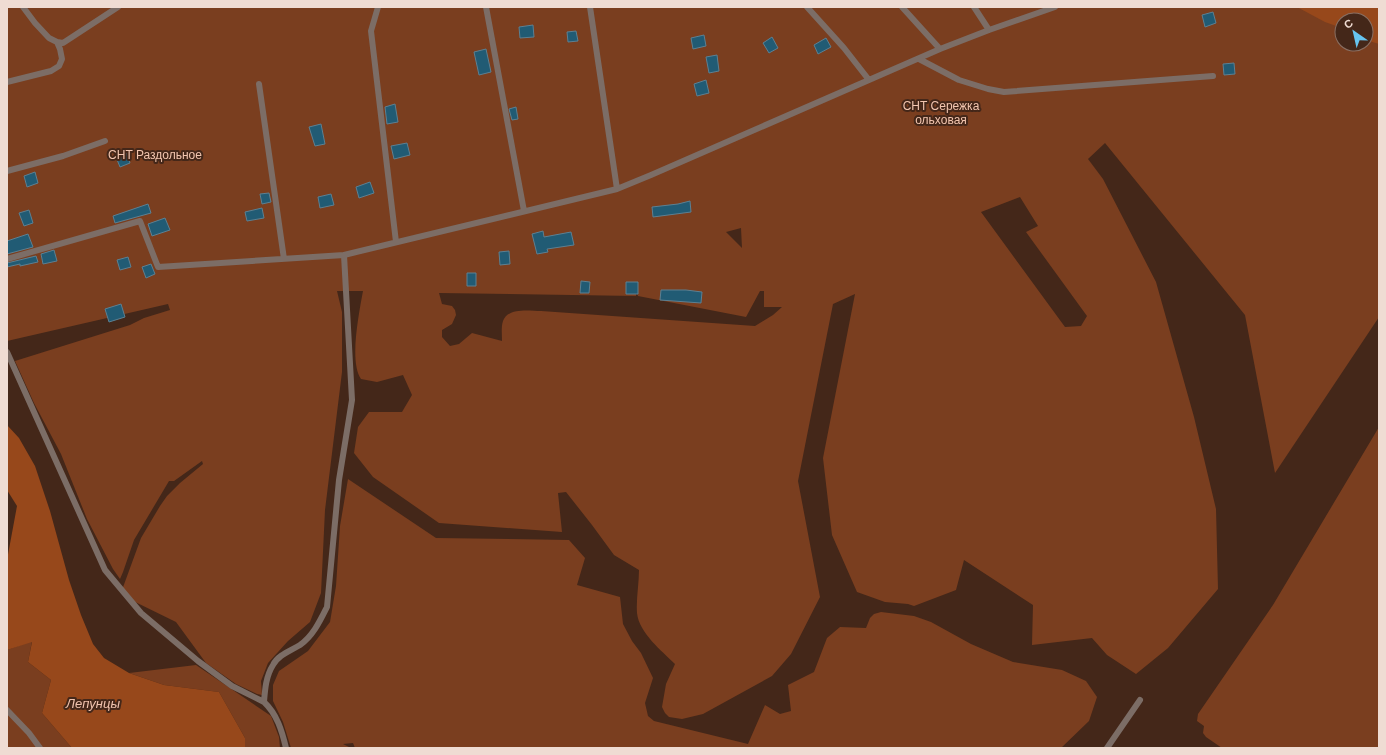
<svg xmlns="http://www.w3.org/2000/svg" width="1386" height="755" viewBox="0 0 1386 755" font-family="'DM Sans',sans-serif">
  <rect width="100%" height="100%" fill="#442719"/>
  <!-- green -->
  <path fill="#7a3e1f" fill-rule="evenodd" d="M 7,7 L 1379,7 L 1379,317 L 1275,473 L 1245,315 L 1105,143 L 1088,159 L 1103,179 L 1156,282 L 1194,417 L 1216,509 L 1218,589 L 1168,648 L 1136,674 L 1107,655 L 1092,638 L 1032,645 L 1033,605 L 964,560 L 956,590 L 914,606 L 908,604 L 885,602 L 857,592 L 832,535 L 823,458 L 855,294 L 833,304 L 798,481 L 820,597 L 791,654 L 772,676 L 703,714 L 682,719 L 669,717 L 665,713 L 662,707 L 666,684 L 675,664 C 662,651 639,633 637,613 C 636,599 639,584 639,570 L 614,555 L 592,525 L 566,492 L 558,493 L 562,532 L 439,523 L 373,477 L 354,453 L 358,427 L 369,412 L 402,412 L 412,395 L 403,375 L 377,382 L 361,379 C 349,362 359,313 363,291 L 337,291 L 342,312 L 342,372 L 325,510 L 321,593 L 310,622 L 288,641 L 268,663 L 261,681 L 262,695 L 257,694 L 236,684 L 206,663 L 176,622 L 127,598 L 122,590 L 141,538 L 160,506 L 167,496 L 180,483 L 203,464 L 202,461 L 174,481 L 169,481 L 134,540 L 123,572 L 120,579 L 113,569 L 87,519 L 61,454 L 34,403 L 15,361 L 130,325 L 144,318 L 170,310 L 168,304 L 7,341 ZM 1342,20 L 1366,20 L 1366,44 L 1342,44 ZM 1020,197 L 1038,226 L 1026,232 L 1087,316 L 1081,326 L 1065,327 L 981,212 ZM 741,228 L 742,248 L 726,232 ZM 636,290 L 638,296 L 746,317 L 760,291 L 764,291 L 764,307 L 782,307 L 773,315 L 755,326 L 541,311 C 530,311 508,307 503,321 C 501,327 502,335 502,341 L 472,333 L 459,344 L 450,346 L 442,337 L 442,330 L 452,324 L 456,315 L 455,310 L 452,306 L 442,304 L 439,293 L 636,296 Z
    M 1379,427 L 1379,748 L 1222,748 L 1206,737 L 1203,733 L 1204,726 L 1197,721 L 1198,714 L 1273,605 Z
    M 348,479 L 436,538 L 569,540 L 585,558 L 577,585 L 620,597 L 623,624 L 632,641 L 641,653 L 653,678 L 645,703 L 648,716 L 654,721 L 748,744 L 765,705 L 780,714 L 791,711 L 788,685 L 814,672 L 827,638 L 840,627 L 866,628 L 870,618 L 874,614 L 881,612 L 914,616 L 931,622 L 971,644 L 1013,662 L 1062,670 L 1086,681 L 1097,697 L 1089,721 L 1061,748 L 355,748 L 353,743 L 343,744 L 351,748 L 291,748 L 283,722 L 273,701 L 273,685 L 279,671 L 308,651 L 330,622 L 336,586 L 340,526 Z
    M 32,641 L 28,662 L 51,680 L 42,713 L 72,748 L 7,748 L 7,650 Z
    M 196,665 L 271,716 L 279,737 L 280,748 L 245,748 L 245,738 L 219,692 L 164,685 L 129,673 Z"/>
  <!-- water -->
  <path fill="#97481b" d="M 1297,7 L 1379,7 L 1379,44 L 1366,40 L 1366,20 L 1342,20 L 1342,28 L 1325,22 Z
    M 7,425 L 19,438 L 35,466 L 50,511 L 69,580 L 81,615 L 93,644 L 104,658 L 129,673 L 164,685 L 219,692 L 245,738 L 245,748 L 72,748 L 42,713 L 51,680 L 28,662 L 32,642 L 7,650 L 7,560 L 17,506 L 7,490 Z"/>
  <!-- building -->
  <path fill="#215b74" stroke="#5c8092" d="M 1213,12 L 1216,23 L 1205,27 L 1202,15 Z
    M 533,25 L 534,37 L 520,38 L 519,27 Z
    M 576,31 L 578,41 L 568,42 L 567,32 Z
    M 704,35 L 706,46 L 693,49 L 691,38 Z
    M 772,37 L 778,48 L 769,53 L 763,43 Z
    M 826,38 L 831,47 L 818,54 L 814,45 Z
    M 486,49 L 491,72 L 479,75 L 474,52 Z
    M 717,55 L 719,71 L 709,73 L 706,57 Z
    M 1234,63 L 1235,74 L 1224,75 L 1223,64 Z
    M 706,80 L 709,93 L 697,96 L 694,84 Z
    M 395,104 L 398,122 L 387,124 L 385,107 Z
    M 516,107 L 518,119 L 512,120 L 509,109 Z
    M 321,124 L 325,144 L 315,146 L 309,127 Z
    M 407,143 L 410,155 L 394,159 L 391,146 Z
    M 126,152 L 130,163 L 120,167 L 116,157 Z
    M 35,172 L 38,183 L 27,187 L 24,176 Z
    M 370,182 L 374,193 L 359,198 L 356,187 Z
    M 269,193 L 271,202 L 262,204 L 260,194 Z
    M 331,194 L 334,205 L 320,208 L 318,197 Z
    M 690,201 L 691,212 L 653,217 L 652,207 L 678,204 Z
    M 148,204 L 151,213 L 115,223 L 113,216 Z
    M 262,208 L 264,218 L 247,221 L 245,212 Z
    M 29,210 L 33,223 L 24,226 L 19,213 Z
    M 165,218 L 170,230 L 152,236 L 148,224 Z
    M 543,231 L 544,237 L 571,232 L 574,245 L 547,249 L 548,252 L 537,254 L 532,234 Z
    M 28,234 L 33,247 L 7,254 L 7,241 Z
    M 54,250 L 57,261 L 43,264 L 41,254 Z
    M 509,251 L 510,264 L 500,265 L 499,252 Z
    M 36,256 L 38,262 L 20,266 L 20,264 L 7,267 L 7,263 Z
    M 128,257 L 131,267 L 120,270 L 117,260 Z
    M 151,264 L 155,274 L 146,278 L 142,267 Z
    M 467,273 L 476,273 L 476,286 L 467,286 Z
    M 581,281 L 590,282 L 589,293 L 580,293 Z
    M 626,282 L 638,282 L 638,294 L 626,294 Z
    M 661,290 L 686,290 L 702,292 L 701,303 L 660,300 Z
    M 121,304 L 125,317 L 109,322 L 105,309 Z"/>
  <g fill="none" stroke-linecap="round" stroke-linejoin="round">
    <!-- service -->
    <path stroke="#7c6d66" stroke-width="6" d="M 378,7 L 371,31 L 396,242
      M 486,7 L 524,211
      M 590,7 L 617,189
      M 807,7 L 844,48 L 869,80
      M 902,7 L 940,49
      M 974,7 L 989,30
      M 57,42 L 63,43 L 118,7
      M 919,59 L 959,80 L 988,89 L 1004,92 L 1213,76
      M 7,82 L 51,71 L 59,66 L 62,59 L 60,49 L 57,42 L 49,38 L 35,23 L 23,7
      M 259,84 L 284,259
      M 7,171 L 63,156 L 105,141
      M 7,259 L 140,221 L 158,267 L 344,255
      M 7,352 L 105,570 L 141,613 L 198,661 L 232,686 L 264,702
      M 7,710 L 29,733 L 40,748
      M 286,748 C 282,731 277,714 264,702 C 265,689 266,676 273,665 C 278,655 290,651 300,645 C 313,636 320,621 327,607 L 339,480 L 352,400 L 344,255 L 617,189 L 651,175 L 940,49 L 989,30 L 1055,7
      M 1107,748 L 1140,700"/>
  </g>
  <g text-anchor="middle" stroke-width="4" stroke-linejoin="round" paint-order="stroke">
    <!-- park labels -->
    <g font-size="12" fill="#f2c5af" stroke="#442719">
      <text x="941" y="110">СНТ Сережка<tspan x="941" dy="14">ольховая</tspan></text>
      <text x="155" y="159">СНТ Раздольное</text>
    </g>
    <!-- water labels -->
    <g font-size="13" font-style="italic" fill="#f1c3ae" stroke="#442719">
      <text x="93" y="708">Лепунцы</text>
    </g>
  </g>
  <!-- border -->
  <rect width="1386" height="755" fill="none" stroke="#efdcd3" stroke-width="16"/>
  <!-- north arrow -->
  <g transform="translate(1354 32) rotate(326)"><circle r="19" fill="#442719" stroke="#886f63"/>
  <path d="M0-3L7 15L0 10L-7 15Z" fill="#66c4ef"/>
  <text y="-6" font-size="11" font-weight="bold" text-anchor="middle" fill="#efdcd3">С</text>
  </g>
</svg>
